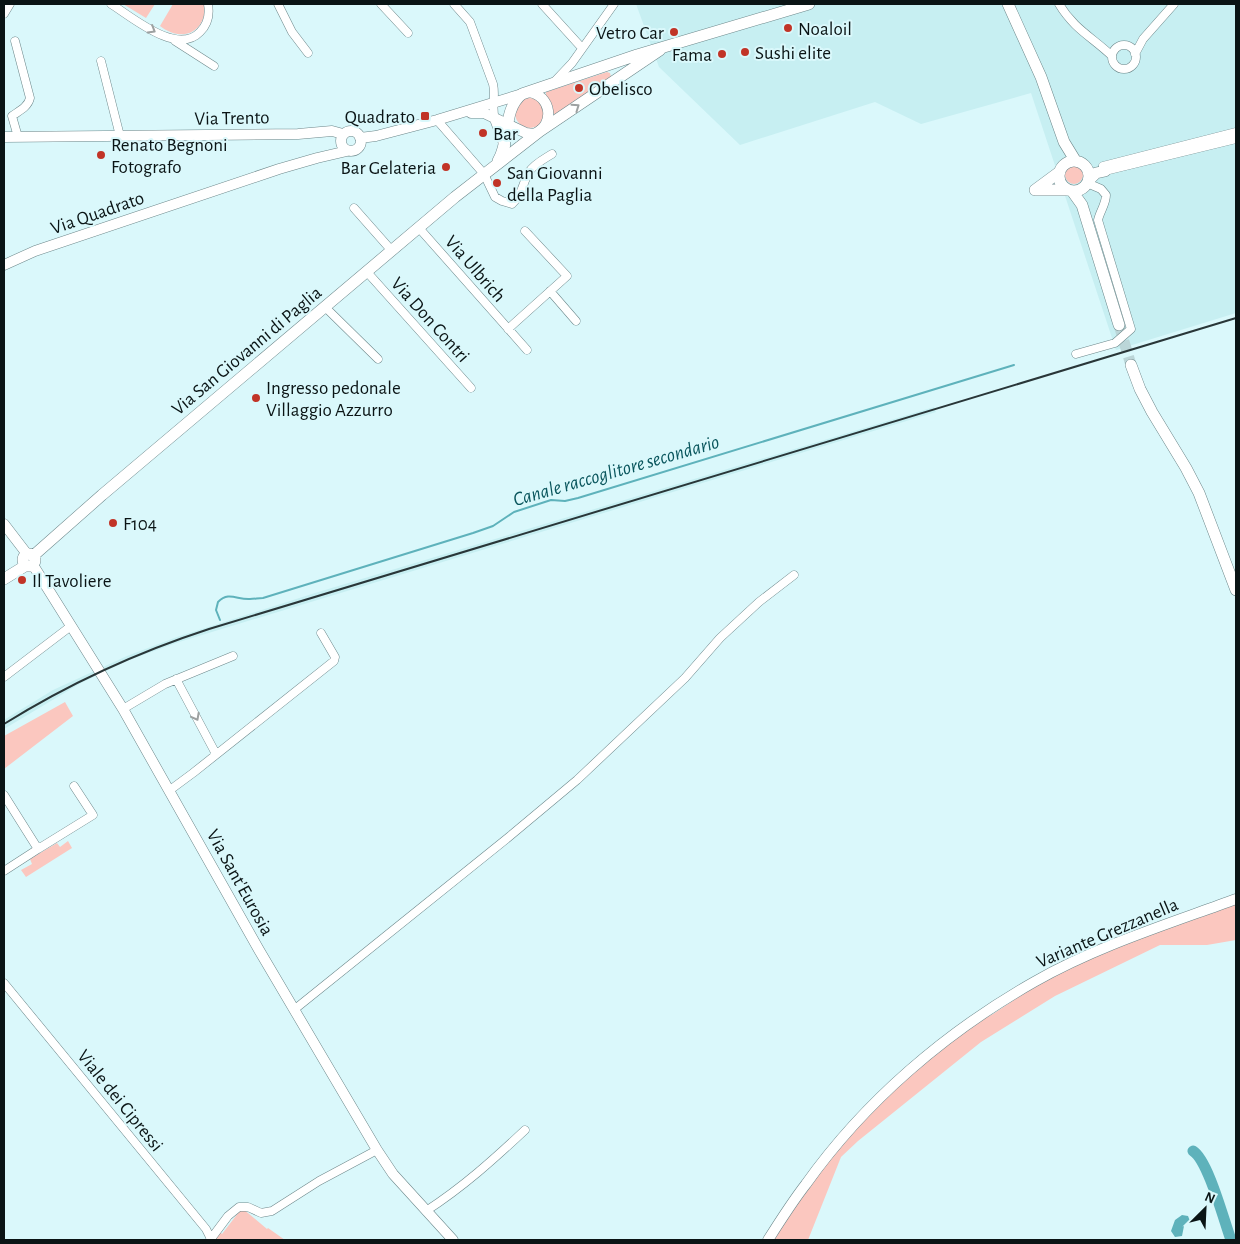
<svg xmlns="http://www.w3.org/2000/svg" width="1240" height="1244" viewBox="0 0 1240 1244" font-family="'Alegreya Sans',sans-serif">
  <rect width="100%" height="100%" fill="#daf8fb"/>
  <!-- built -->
  <path fill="#c7eff2" d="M 636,4 L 1236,4 L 1236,313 L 1116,350 L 1031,93 L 921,124 L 875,102 L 740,145 L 659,67 Z
    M 934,407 L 936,412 L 179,642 L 129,660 L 81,683 L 4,729 L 4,720 L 53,690 L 127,656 L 177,637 L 315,593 Z"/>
  <!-- green -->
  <path fill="#fbc7bf" d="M 123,4 L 155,4 L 146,18 Z
    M 173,4 L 205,4 C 206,33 182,43 160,26 Z
    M 607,72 L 610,73 L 611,77 L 557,114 L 554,114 C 550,109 545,99 546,92 Z
    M515 113a15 15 0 1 1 30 0a15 15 0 1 1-30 0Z
    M1065 175a9 9 0 1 1 18 0a9 9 0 1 1-18 0Z
    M 65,702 L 73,716 L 4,769 L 4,736 Z
    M 68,841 L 72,848 L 26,877 L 21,870 L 32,864 L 30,859 L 57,843 L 60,847 Z
    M 1236,902 L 1236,940 L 1207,945 L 1160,945 L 1055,996 L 981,1042 L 858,1141 L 841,1157 L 808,1240 L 770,1240 L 832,1153 L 912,1071 L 975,1023 L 993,1014 L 1042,981 L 1113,948 Z
    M 242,1208 L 267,1229 L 268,1228 L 285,1240 L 214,1240 L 220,1232 L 222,1234 Z"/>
  <!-- water -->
  <path fill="#5eb2bb" d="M 1182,1215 L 1188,1216 L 1190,1221 L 1184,1226 L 1182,1236 L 1175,1237 L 1171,1231 L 1175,1220 Z"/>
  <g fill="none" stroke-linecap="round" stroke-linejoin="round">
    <!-- stream -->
    <path stroke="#5eb2bb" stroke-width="2" d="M 220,620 L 216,610 L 218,602 C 229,591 237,600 250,599 C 254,599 259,598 263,598 L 473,533 L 493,526 L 514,512 L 551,500 L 565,501 L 578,498 L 1014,365"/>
    <!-- river -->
    <path stroke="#5eb2bb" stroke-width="11" d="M 1193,1151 C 1208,1160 1224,1221 1231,1240"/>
    <!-- primary-tunnel -->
    <path stroke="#bbd6d8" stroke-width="11" stroke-dasharray="11 5.5" stroke-linecap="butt" d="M 1119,325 L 1131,365"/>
    <!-- street casing -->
    <g stroke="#6c878a" stroke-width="9">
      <path id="street" d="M 111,4 C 132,17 177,56 200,32 C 208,24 210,15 208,4
        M 278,4 L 292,32 L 308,53
        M 381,4 L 408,33
        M 454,4 L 470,22 L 493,84 C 496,96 491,107 495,119
        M 542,4 L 582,48
        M 1059,4 C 1074,29 1092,37 1112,56
        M 4,14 L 10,4
        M 15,41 L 30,98 C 28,107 19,111 12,116 L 18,137
        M 175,41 L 214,66
        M1112 57a12 12 0 1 1 24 0a12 12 0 1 1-24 0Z
        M 1135,54 L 1143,39 L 1174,4
        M 101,61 L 120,136
        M 555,81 L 572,63 L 614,4
        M 437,120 L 484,174 L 495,197 L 502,201 L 512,204 C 523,194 522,184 529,172 C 534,164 544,159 552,154
        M 1103,166 L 1236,132
        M 1105,171 L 1236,139
        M 354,208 L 392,251
        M 419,228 L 527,350
        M 367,272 L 471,388
        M 550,291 L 576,321
        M 325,307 L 378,359
        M 508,329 L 567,276 L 525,231
        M 1076,354 L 1115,343 L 1131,329 L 1098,220 C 1100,211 1106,204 1106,195 L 1101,189 L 1087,183
        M 4,677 L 71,626
        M 176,679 L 216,754
        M 123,709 L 165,684 L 233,656
        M 170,790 L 193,773 L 334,661 L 335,657 L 321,633
        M 4,795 L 38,849 L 4,871
        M 38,849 L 93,815 L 74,786
        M 4,983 L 206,1229 L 211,1239
        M 295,1009 L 510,836 L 577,780 L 685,678 L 720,638 L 759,602 L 794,575
        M 426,1211 C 463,1187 493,1160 525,1130
        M 210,1240 L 228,1216 L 239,1207 L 248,1207 L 261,1213 L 272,1211 L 319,1181 L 377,1150"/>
    </g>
    <!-- secondary casing -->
    <g stroke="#6c878a" stroke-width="11">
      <path id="secondary" d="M 471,113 L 484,113 L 526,133 L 534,134 C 556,125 551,95 529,92
        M 495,119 L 505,146
        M341 141a10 10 0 1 1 20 0a10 10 0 1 1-20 0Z
        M 4,137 L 298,134 L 332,131 L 343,134
        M 360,138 L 376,136 L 437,120 L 522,94
        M 4,265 L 35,251 L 279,169 L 317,158 L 347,151
        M 4,524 L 27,554
        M 33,565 L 123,709 L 259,950 L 377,1150 L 393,1174 L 453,1240
        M 768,1240 C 780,1221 792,1202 806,1184 C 865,1101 946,1032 1034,982 C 1097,946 1168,924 1236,899"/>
    </g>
    <!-- primary casing -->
    <g stroke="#6c878a" stroke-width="12">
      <path id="primary" d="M 1008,4 L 1041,77 L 1064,142 L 1075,160
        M1059 176a15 15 0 1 1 30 0a15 15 0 1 1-30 0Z
        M 498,161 C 511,140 502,110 522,94 L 637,55 L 809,4
        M 1089,180 L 1096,173 L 1105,171
        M 1035,190 L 1066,190
        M 1035,190 L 1058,173
        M 1072,191 L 1082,205 L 1119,325
        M 1131,365 L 1140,389 L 1152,412 L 1186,468 L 1199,493 L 1236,590
        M23 560a6 6 0 1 1 12 0a6 6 0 1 1-12 0Z
        M 33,556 L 102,495 L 455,197 L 540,131 L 660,50
        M 4,579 L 25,566"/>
    </g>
    <!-- street -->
    <use href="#street" stroke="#fff" stroke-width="8"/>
    <!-- secondary -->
    <use href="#secondary" stroke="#fff" stroke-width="10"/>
    <!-- primary -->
    <use href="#primary" stroke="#fff" stroke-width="11"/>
    <!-- rail -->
    <path stroke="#293638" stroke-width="2" d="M 4,724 C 70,683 135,653 209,629 L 1236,318"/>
  </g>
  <!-- one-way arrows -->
  <defs><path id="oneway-chevron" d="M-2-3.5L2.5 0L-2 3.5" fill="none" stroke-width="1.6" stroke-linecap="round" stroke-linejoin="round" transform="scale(1.25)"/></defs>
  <g stroke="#9da1a1">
    <use href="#oneway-chevron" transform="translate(152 30) rotate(31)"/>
    <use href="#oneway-chevron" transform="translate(576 107) rotate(-35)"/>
    <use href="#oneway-chevron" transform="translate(196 717) rotate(62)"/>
  </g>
  <!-- markers -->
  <g fill="#c13427" stroke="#daf8fb" stroke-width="2">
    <circle cx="788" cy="28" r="5"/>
    <circle cx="674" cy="32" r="5"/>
    <circle cx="745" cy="52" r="5"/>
    <circle cx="722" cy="54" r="5"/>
    <circle cx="579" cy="88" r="5"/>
    <rect x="420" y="111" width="10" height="10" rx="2.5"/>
    <circle cx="483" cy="133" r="5"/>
    <circle cx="101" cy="155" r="5"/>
    <circle cx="446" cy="167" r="5"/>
    <circle cx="497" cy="183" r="5"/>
    <circle cx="256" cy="398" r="5"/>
    <circle cx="113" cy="523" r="5"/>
    <circle cx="22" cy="580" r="5"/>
  </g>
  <g text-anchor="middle" stroke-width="4" stroke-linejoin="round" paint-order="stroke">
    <!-- poi labels -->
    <g font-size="19" fill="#0a1415" stroke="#daf8fb" text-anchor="start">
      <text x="798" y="35">Noaloil</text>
      <text x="664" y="39" text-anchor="end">Vetro Car</text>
      <text x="755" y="59">Sushi elite</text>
      <text x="712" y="61" text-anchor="end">Fama</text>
      <text x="589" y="95">Obelisco</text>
      <text x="415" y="123" text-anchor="end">Quadrato</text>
      <text x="493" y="140">Bar</text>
      <text x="111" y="151">Renato Begnoni<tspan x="111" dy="22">Fotografo</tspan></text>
      <text x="436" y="174" text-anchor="end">Bar Gelateria</text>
      <text x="507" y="179">San Giovanni<tspan x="507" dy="22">della Paglia</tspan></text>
      <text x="266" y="394">Ingresso pedonale<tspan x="266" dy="22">Villaggio Azzurro</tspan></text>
      <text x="123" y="530">F104</text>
      <text x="32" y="587">Il Tavoliere</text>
    </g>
    <!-- street labels -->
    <g font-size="19" fill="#0a1415" stroke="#daf8fb">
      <text transform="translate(232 117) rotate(-1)" y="7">Via Trento</text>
      <text transform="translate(97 212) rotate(-19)" y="7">Via Quadrato</text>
      <text transform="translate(476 268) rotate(49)" y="7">Via Ulbrich</text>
      <text transform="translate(431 319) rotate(48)" y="7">Via Don Contri</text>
      <text transform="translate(246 350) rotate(-40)" y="7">Via San Giovanni di Paglia</text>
      <text transform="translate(241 882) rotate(61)" y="7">Via Sant'Eurosia</text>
      <text transform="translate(1107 932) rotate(-23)" y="7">Variante Grezzanella</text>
      <text transform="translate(121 1100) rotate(51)" y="7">Viale dei Cipressi</text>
    </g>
    <!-- water labels -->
    <g font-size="20" font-style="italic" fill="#0a565d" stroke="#daf8fb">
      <text transform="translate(616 470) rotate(-16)" y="7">Canale raccoglitore secondario</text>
    </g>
  </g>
  <!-- border -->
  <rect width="1240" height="1244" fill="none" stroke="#0a1415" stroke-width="10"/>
  <!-- north arrow -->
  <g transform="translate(1205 1209) rotate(24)" stroke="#daf8fb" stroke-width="4" paint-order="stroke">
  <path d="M0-4L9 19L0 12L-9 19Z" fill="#0a1415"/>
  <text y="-8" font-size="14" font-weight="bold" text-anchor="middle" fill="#0a1415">N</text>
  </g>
</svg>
